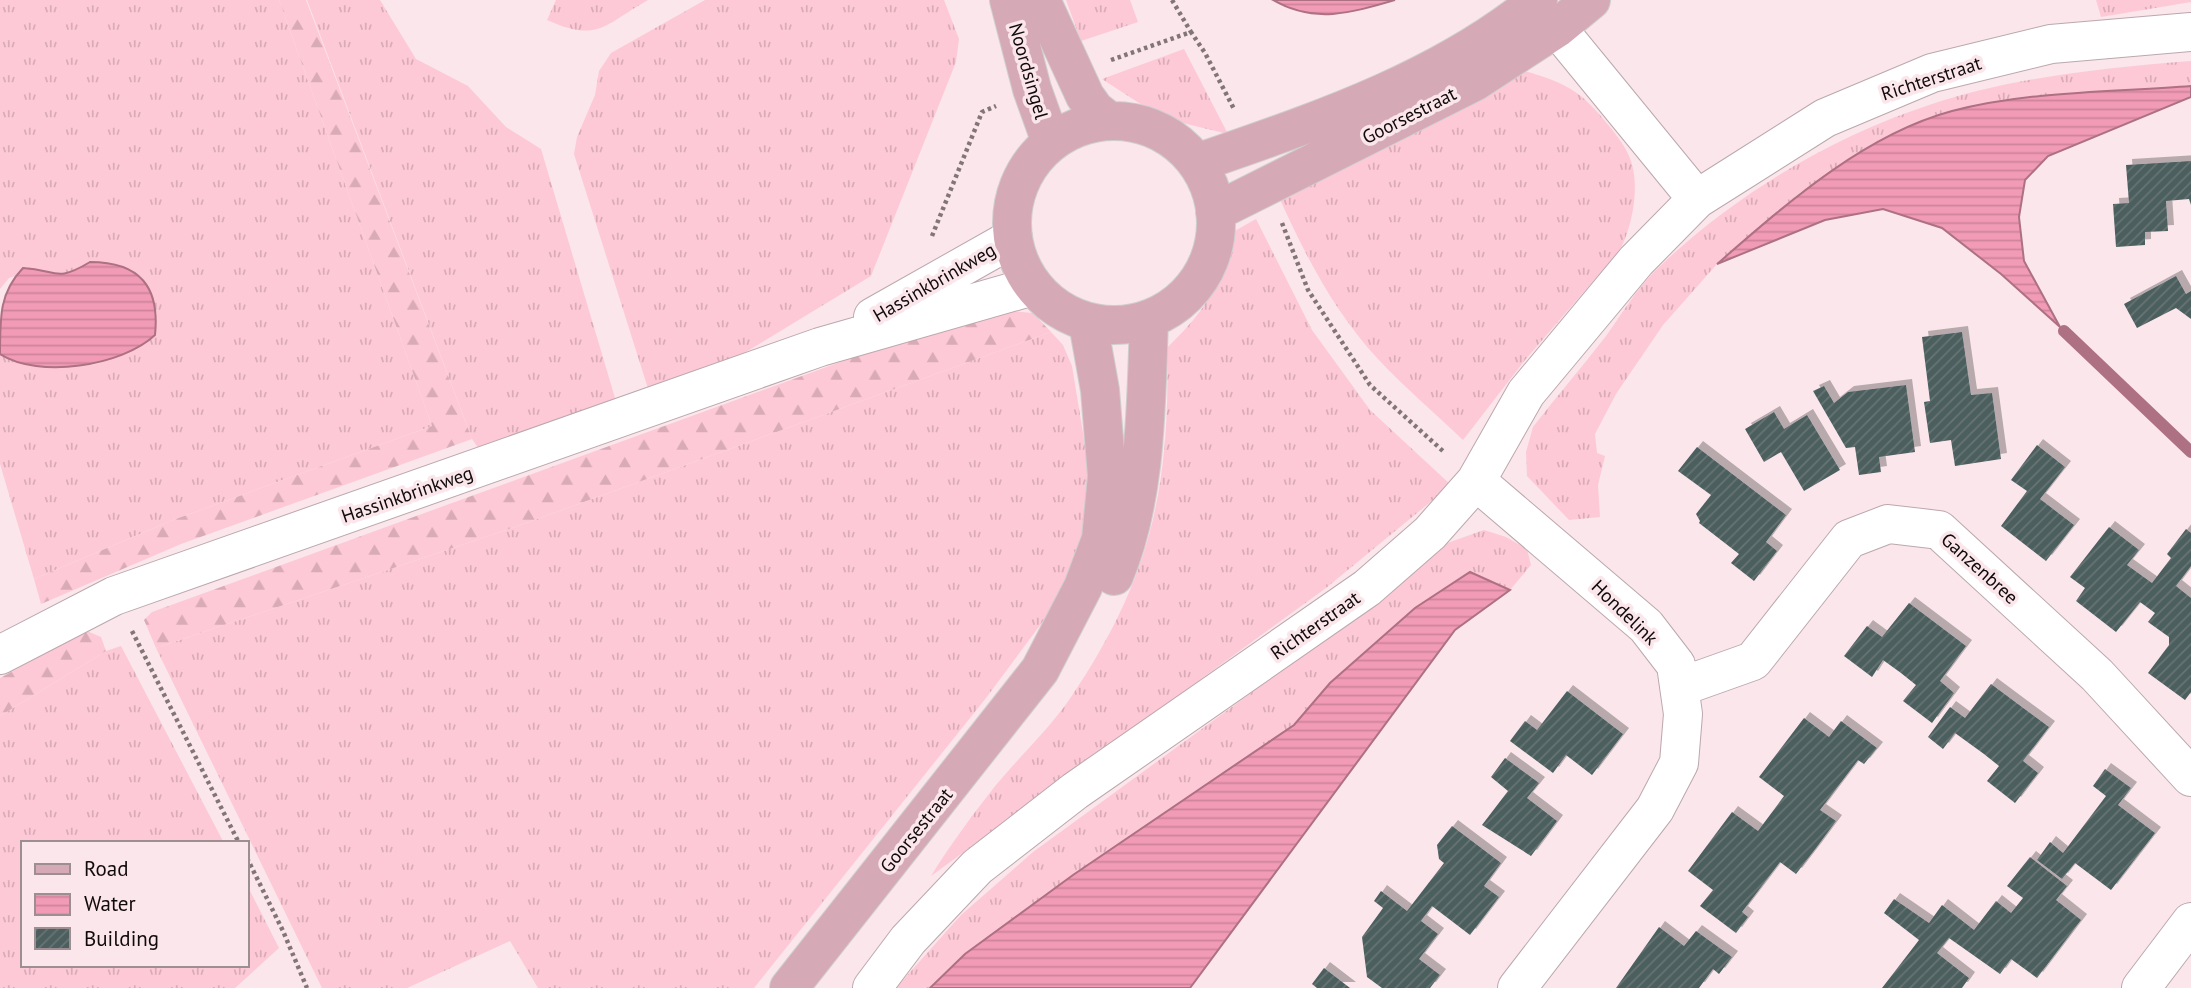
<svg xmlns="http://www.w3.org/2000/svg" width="2191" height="988" viewBox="0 0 2191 988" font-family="'PT Sans',sans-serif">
  <defs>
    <pattern id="grass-tufts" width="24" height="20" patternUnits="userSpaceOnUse" patternTransform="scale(1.75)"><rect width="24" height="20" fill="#fec9d7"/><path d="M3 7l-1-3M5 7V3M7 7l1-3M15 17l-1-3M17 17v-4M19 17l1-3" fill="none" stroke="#d9abb7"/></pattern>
    <pattern id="forest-firs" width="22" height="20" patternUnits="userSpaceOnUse" patternTransform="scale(1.75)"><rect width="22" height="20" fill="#fec9d7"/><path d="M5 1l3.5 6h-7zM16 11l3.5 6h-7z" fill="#d9abb7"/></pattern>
    <pattern id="water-rules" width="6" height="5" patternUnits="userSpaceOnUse" patternTransform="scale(1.75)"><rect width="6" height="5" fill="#f29bb6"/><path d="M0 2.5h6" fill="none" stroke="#ce849b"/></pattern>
    <pattern id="building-hatch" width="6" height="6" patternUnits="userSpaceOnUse" patternTransform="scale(1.75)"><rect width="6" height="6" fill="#4c5e5e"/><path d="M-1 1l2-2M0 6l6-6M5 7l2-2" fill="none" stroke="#677474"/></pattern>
    <filter id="shadow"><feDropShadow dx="6" dy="-6" stdDeviation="0" flood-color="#0004"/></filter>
  </defs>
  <rect width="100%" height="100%" fill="#fae6eb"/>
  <!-- grass -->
  <path fill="url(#grass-tufts)" d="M 0,0 L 279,0 L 432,426 L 173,520 L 34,579 L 0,464 L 0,354 C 23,368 77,371 103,362 C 118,356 144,326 157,315 L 152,295 L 140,276 L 91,262 L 69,274 L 59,275 L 35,269 L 9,278 L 0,289 Z
    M 307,0 L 380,0 L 416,59 L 468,86 L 506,127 L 541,149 L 618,408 L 483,455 L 472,439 Z
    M 556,0 L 648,0 C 604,25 598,43 547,20 Z
    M 705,0 L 944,0 L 959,39 L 956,62 L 871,276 L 693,384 L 651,398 L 574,154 L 577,137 L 595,95 L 599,71 L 611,53 Z
    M 1066,0 L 1130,0 L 1138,22 L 1081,41 Z
    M 2096,0 L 2191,0 L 2191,2 L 2101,17 Z
    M 1184,49 L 1228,134 L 1162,118 L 1102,79 Z
    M 2191,61 L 2191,86 L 2009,99 L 1950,112 L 1802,191 L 1717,264 L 1663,325 L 1616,394 L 1595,434 L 1597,453 L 1605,456 L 1598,485 L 1600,517 L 1569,520 L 1527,476 L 1526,452 L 1533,427 C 1557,396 1582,367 1606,336 C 1621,315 1636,290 1654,272 C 1729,198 1829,138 1929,105 C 2013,77 2103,68 2191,61 Z
    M 1503,66 C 1529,72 1560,79 1582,97 C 1595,108 1623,140 1629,156 C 1641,183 1633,224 1620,250 L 1525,360 L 1463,440 C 1435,413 1404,387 1378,359 C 1334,312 1304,253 1278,195 Z
    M 1256,219 L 1312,330 L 1370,410 L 1451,485 L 1326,588 L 931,876 C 951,844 973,814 996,785 C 1020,756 1048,730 1069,700 C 1149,583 1171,489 1167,348 C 1205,310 1219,292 1224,237 Z
    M 1051,332 L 1063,345 L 1072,366 L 1092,488 L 1089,521 L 1061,597 L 986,698 L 754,988 L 538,988 L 510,941 L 407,988 L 322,988 L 156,648 L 515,527 Z
    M 1484,530 L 1506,537 L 1527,549 L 1531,565 L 1510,590 L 1470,573 L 1415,608 L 1330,683 L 1294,725 L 1073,875 L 965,954 L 930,988 L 896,988 L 961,915 L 1033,852 L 1361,613 L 1436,547 Z
    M 121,646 L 224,843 L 23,843 L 23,965 L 247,965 L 247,885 L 279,948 L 235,988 L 0,988 L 0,716 L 106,651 Z"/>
  <!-- forest -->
  <path fill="url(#forest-firs)" d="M 279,0 L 306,0 L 472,439 L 181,544 L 41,604 L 34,579 L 173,520 L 432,426 Z
    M 986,309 L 1033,313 L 1051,332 L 515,527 L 156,648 L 144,620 L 152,612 Z
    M 87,631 L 101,637 L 106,651 L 0,716 L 0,678 Z"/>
  <!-- water -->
  <path fill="url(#water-rules)" stroke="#ae7083" stroke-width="2" d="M 1273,0 L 1395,0 C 1351,13 1314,24 1273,0 Z
    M 2191,86 L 2191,97 L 2048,156 L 2025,180 L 2019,217 L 2024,261 L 2060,327 L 2001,274 L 1942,228 L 1883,209 L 1825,220 L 1717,264 C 1785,205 1863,135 1952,111 C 2029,91 2112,92 2191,86 Z
    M 90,262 C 140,262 160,287 155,335 C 122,366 39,379 0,354 C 0,315 0,292 23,268 C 58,270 55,283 90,262 Z
    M 1470,572 L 1510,590 L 1455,630 L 1190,988 L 930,988 L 965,954 L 1073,875 L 1294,725 L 1330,683 L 1415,608 Z"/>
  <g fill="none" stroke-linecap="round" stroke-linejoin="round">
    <!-- stream -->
    <path stroke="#ae7083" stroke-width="12" d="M 2064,331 L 2191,452"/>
  </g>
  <!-- building -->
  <path fill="url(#building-hatch)" filter="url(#shadow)" d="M 2191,161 L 2191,205 L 2189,199 L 2166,201 L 2168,231 L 2145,232 L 2145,245 L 2116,247 L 2113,204 L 2129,203 L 2126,165 Z
    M 2176,276 L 2186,294 L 2191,291 L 2191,319 L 2176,308 L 2137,328 L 2124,304 Z
    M 1962,332 L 1971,395 L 1992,393 L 2001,459 L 1955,466 L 1951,440 L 1930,443 L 1924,402 L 1930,401 L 1922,337 Z
    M 1906,385 L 1915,452 L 1879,457 L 1881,472 L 1859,475 L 1855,447 L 1846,448 L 1813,391 L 1824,386 L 1834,403 L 1848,392 Z
    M 1774,412 L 1784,429 L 1807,415 L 1840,470 L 1804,491 L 1781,452 L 1764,462 L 1745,429 Z
    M 2037,445 L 2065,467 L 2040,499 L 2074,525 L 2046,561 L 2001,526 L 2027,491 L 2011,480 Z
    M 1697,447 L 1786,515 L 1766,542 L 1777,551 L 1754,581 L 1731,563 L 1739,554 L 1699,523 L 1700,521 L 1696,514 L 1711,495 L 1678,471 Z
    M 2109,527 L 2139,550 L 2127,565 L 2152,583 L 2171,558 L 2167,554 L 2186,529 L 2191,533 L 2191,566 L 2176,586 L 2191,598 L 2191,692 L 2185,700 L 2148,673 L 2169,645 L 2169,637 L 2148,622 L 2155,613 L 2140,602 L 2116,632 L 2076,601 L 2085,588 L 2070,577 Z
    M 1909,603 L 1966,646 L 1940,681 L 1954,693 L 1932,723 L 1903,701 L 1916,685 L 1901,673 L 1883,660 L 1872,677 L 1844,656 L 1867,626 L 1882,637 Z
    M 1991,684 L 2049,727 L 2023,761 L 2038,773 L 2015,803 L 1987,781 L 1999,766 L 1984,754 L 1955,733 L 1943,749 L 1928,737 L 1950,707 L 1965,718 Z
    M 1567,691 L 1623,734 L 1592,775 L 1566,755 L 1553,773 L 1510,741 L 1525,721 L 1537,730 Z
    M 1804,718 L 1829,737 L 1841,721 L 1877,748 L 1864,764 L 1858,760 L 1820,810 L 1836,821 L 1816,848 L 1796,874 L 1780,862 L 1742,912 L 1748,917 L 1736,933 L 1700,906 L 1713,890 L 1688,871 L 1732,812 L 1758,831 L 1784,796 L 1759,777 Z
    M 1505,758 L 1539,783 L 1527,798 L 1557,821 L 1531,856 L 1482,825 L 1508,791 L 1491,777 Z
    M 2105,769 L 2131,788 L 2118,805 L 2155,833 L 2111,890 L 2075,863 L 2062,879 L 2037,860 L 2050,842 L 2063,853 L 2106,796 L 2093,786 Z
    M 1452,826 L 1501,863 L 1484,886 L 1499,897 L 1470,935 L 1432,906 L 1421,921 L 1438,934 L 1419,959 L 1440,975 L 1430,988 L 1382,988 L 1367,977 L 1362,937 L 1383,908 L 1374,901 L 1381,891 L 1407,911 L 1444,863 L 1439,859 L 1437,845 Z
    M 2030,857 L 2067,886 L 2056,900 L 2081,920 L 2037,978 L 2011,959 L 2000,974 L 1949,938 L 1937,953 L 1969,978 L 1962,988 L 1882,988 L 1919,940 L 1884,913 L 1894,899 L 1929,923 L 1942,905 L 1974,930 L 1996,901 L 2011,913 L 2023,898 L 2007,886 Z
    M 1659,927 L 1684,946 L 1696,931 L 1732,957 L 1719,974 L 1713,969 L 1699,988 L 1616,988 Z
    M 1324,968 L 1350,988 L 1317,988 L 1312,984 Z"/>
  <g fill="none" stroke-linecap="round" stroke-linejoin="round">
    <!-- minor casing -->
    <g stroke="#bba8ad" stroke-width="40">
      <path id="minor" d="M 1557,28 L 1697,199
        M 873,317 L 1013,238
        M 1476,481 L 1646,626 L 1676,665 L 1683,714 L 1679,763 L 1655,809 L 1517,988
        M 0,655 L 114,596 L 820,347 L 1033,286
        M 1680,687 L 1753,661 L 1849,539 L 1888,524 L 1939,530 L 2097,675 L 2191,777
        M 872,988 L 908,940 L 977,867 L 1075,791 L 1367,588 L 1430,533 L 1476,481 L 1526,393 L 1636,261 L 1697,199 L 1825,118 L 1932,73 L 2051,44 L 2191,32
        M 2141,988 L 2191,922"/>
    </g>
    <!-- major casing -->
    <g stroke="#cfcece" stroke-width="40">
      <path id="major" d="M 1009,0 L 1032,89 L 1051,142
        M 1041,0 L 1085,96 L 1095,110 L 1109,121
        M1012 223a102 102 0 1 1 204 0a102 102 0 1 1-204 0Z
        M 1197,163 C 1315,122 1440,81 1538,0
        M 1215,212 L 1474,82 L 1557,28 L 1591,0
        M 1114,576 C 1147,497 1146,403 1149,319
        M 789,988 L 1040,670 L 1083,587 L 1101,539 L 1107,476 L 1100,390 L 1088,323"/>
    </g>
    <!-- path -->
    <path stroke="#827578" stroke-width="4.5" stroke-dasharray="3.5 3.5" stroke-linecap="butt" d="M 1172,0 L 1191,32
      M 1111,60 L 1191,32 L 1205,53 L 1234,109
      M 1282,223 L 1308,290 L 1370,385 L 1444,452
      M 932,236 L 982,112 L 996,106
      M 132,631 L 239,843
      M 247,858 L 283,931 L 307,988"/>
    <!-- minor -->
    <use href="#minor" stroke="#fff" stroke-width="38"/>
    <!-- major -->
    <use href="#major" stroke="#d6a9b7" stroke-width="38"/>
  </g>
  <g text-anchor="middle" stroke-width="7" stroke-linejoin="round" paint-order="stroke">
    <!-- street labels -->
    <g font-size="19" fill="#100a0b" stroke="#fae6eb">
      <text transform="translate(1029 71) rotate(74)" y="7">Noordsingel</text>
      <text transform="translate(1931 78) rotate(-18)" y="7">Richterstraat</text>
      <text transform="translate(1409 115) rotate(-27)" y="7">Goorsestraat</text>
      <text transform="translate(934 282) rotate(-30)" y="7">Hassinkbrinkweg</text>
      <text transform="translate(407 494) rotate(-19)" y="7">Hassinkbrinkweg</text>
      <text transform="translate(1980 568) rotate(42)" y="7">Ganzenbree</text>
      <text transform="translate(1625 612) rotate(44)" y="7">Hondelink</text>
      <text transform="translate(1315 625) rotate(-35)" y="7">Richterstraat</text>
      <text transform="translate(916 830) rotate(-51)" y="7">Goorsestraat</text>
    </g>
  </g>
  <!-- legend -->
  <rect x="21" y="841" width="228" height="126" fill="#fae6eb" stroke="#9c8e91" stroke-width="2"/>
  <rect x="35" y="864" width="35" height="10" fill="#d6a9b7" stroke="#9c8e91" stroke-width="2"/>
  <text x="84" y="876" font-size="21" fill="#100a0b">Road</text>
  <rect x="35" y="894" width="35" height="21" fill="url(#water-rules)" stroke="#9c8e91" stroke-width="2"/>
  <text x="84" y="911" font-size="21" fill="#100a0b">Water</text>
  <rect x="35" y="928" width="35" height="21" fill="url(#building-hatch)" stroke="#9c8e91" stroke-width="2"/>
  <text x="84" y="946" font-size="21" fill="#100a0b">Building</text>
</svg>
